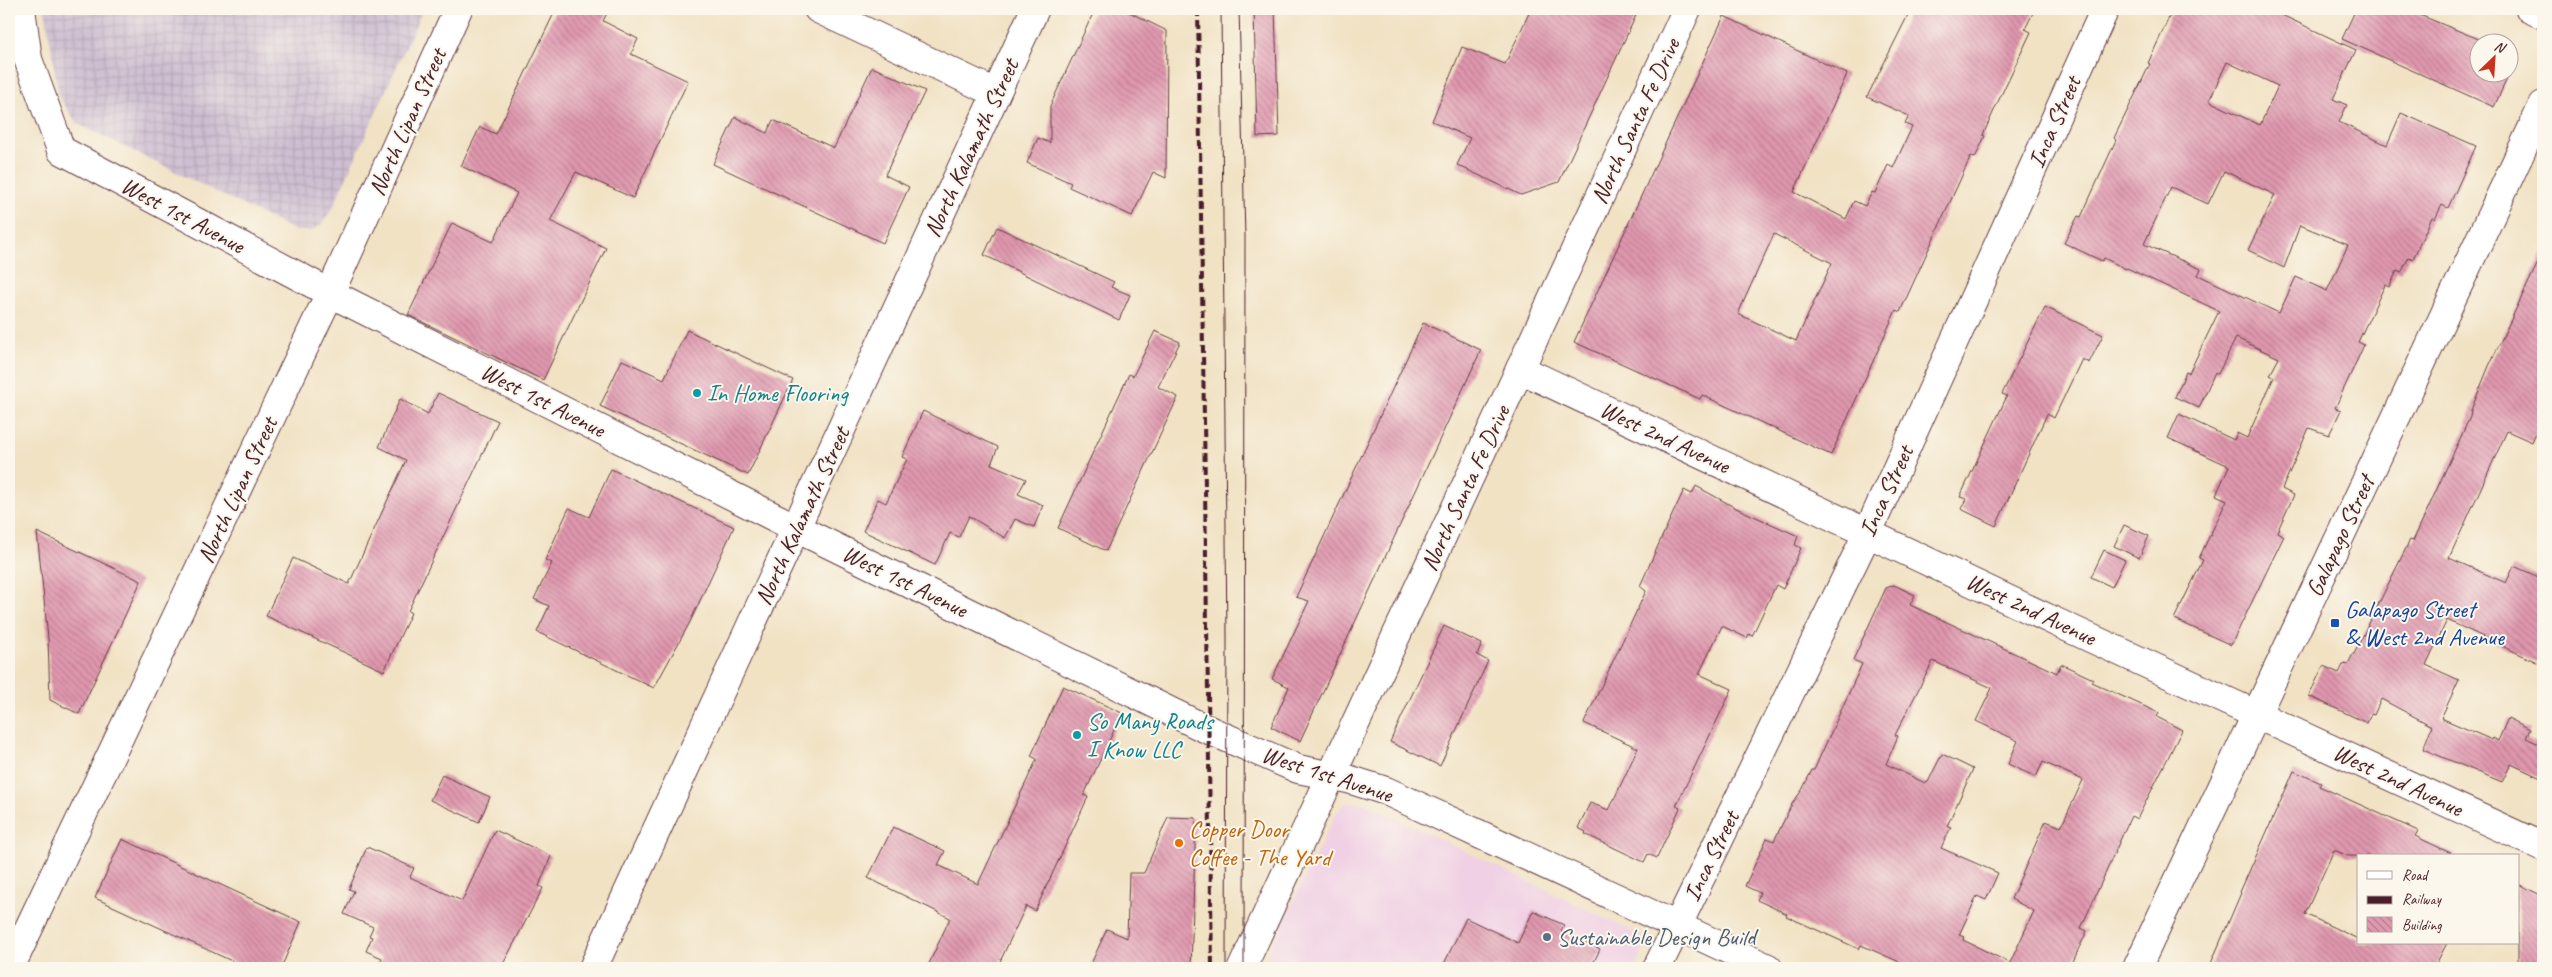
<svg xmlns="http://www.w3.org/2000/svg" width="2552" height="977" viewBox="0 0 2552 977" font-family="Caveat,sans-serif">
  <defs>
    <pattern id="industrial-grid" width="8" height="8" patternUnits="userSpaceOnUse" patternTransform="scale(1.25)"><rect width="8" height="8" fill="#cebed1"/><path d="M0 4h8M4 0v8" fill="none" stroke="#b2a3b4"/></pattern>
    <pattern id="building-back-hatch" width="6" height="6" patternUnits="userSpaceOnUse" patternTransform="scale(1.25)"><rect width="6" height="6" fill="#e098af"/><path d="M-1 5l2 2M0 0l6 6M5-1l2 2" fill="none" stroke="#b87b8f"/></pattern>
  </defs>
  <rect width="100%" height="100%" fill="#fbf7ec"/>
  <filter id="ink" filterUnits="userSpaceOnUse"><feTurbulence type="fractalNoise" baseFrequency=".02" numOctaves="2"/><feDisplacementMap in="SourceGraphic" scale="10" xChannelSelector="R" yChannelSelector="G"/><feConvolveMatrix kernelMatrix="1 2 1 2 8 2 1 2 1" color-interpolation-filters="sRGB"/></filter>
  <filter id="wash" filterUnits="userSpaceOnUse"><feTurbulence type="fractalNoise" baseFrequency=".0096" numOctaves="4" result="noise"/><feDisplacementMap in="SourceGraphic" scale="20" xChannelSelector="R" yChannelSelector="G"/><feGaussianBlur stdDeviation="1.12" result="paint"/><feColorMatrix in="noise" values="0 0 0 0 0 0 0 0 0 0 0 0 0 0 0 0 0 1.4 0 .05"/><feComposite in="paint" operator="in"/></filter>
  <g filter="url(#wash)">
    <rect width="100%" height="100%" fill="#f1e2c4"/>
    <!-- built -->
    <path fill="#f0d0e4" d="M 1353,802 L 1364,803 L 1640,935 L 1645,941 L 1644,948 L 1635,968 L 1261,968 L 1336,813 L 1345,804 Z"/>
    <!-- industrial -->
    <path fill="url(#industrial-grid)" d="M 45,9 L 423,9 L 332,209 L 322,224 L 312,231 L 296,231 L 78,124 L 59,97 Z"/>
    <g id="blocks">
      <!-- building -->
      <path fill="url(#building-back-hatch)" fill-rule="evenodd" d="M 556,9 L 609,9 L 603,21 L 638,39 L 631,54 L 688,81 L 633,198 L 576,172 L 550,221 L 606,248 L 543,380 L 408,315 L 452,223 L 493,242 L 517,193 L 461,166 L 480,127 L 496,134 Z
        M 1095,9 L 1123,9 L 1167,31 L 1166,178 L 1153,172 L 1132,216 L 1069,187 L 1071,183 L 1027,163 L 1038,138 L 1050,143 L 1050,106 Z
        M 1254,9 L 1275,9 L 1279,136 L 1257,137 Z
        M 1531,9 L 1639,9 L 1559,182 L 1521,195 L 1457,165 L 1470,138 L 1432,121 L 1462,47 L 1505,64 Z
        M 1911,9 L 2035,9 L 2025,29 L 2031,32 L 1996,106 L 1983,135 L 1985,136 L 1975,158 L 1971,156 L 1900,312 L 1896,310 L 1831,455 L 1702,395 L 1700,399 L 1574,342 L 1724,16 L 1847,74 L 1794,192 L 1846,219 L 1854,201 L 1865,206 L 1872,192 L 1875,193 L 1888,165 L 1893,168 L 1912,127 L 1905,124 L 1909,116 L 1867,97 ZM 1774,234 L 1832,263 L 1796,341 L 1738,314 Z
        M 2173,9 L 2269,9 L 2356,50 L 2333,99 L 2347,105 L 2339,122 L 2387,145 L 2401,113 L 2476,146 L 2448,208 L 2442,205 L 2435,219 L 2432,217 L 2413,259 L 2409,257 L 2401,273 L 2397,271 L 2389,287 L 2385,285 L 2358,342 L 2364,345 L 2335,408 L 2341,410 L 2329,435 L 2309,428 L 2282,489 L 2294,495 L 2277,532 L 2284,536 L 2231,645 L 2174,619 L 2203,560 L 2199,558 L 2227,500 L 2216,495 L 2229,466 L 2168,438 L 2179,414 L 2234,440 L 2237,433 L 2247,438 L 2274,377 L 2270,375 L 2279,358 L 2236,338 L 2218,374 L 2215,372 L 2199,408 L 2175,397 L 2186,372 L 2189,373 L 2219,311 L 2127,268 L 2126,269 L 2104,258 L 2102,261 L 2064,243 L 2078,216 L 2081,217 L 2116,140 L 2114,138 L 2150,64 L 2148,63 ZM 2227,62 L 2278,86 L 2260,125 L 2209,101 ZM 2224,171 L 2275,195 L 2248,250 L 2284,268 L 2300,225 L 2348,245 L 2327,291 L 2296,277 L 2279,313 L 2198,275 L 2201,269 L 2144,244 L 2171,187 L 2208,204 Z
        M 2356,9 L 2405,9 L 2486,42 L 2480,42 L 2480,72 L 2510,72 L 2510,53 L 2517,57 L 2494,107 L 2342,39 Z
        M 872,67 L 925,91 L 885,175 L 909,187 L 883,243 L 713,164 L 735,117 L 767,133 L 773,120 L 834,148 Z
        M 997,227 L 1114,282 L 1111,287 L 1130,295 L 1119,320 L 984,255 Z
        M 2543,252 L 2543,416 L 2532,442 L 2507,431 L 2449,558 L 2506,583 L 2514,566 L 2543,579 L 2543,665 L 2447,620 L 2426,665 L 2459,680 L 2441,718 L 2492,740 L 2493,738 L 2498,741 L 2508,718 L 2530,729 L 2526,738 L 2543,746 L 2543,779 L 2511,764 L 2502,782 L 2423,749 L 2432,726 L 2381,699 L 2374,715 L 2371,714 L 2367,723 L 2309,696 L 2323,666 L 2339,673 L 2344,663 L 2348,664 L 2353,654 L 2354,654 L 2410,540 L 2413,541 L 2470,417 L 2471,410 L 2489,366 Z
        M 2045,307 L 2103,335 L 2089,363 L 2082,359 L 2054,418 L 2047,414 L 1996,526 L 1961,509 L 1966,499 L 1960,497 L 2007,396 L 2002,394 Z
        M 1423,323 L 1481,350 L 1300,741 L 1271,727 L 1289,687 L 1272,679 L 1309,601 L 1296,597 Z
        M 687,330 L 793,380 L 748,475 L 600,406 L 622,360 L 664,379 Z
        M 1155,331 L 1180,342 L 1158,387 L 1178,397 L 1106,551 L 1058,528 L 1129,374 L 1133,376 Z
        M 438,393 L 498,421 L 408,611 L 411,613 L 384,671 L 266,616 L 293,558 L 349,584 L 406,460 L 379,447 L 400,399 L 428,414 Z
        M 923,411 L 998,447 L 991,464 L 1026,479 L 1018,494 L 1043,505 L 1034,527 L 1015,519 L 1005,538 L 969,516 L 959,537 L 950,533 L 935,565 L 863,531 L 878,499 L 886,503 L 907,459 L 902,457 Z
        M 611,469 L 734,527 L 690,622 L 654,688 L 537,632 L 549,606 L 534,599 L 552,563 L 545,560 L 569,508 L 589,517 Z
        M 1696,486 L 1736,508 L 1798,536 L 1795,545 L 1801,548 L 1783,589 L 1776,585 L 1752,636 L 1749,634 L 1747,638 L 1722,626 L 1699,674 L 1732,689 L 1676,806 L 1680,808 L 1657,858 L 1648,854 L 1644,862 L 1585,834 L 1586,832 L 1578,828 L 1590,803 L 1609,810 L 1638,748 L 1584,723 L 1646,591 L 1640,586 L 1666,528 L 1684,490 L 1692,494 Z
        M 2124,525 L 2149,536 L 2139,558 L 2114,546 Z
        M 37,532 L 141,581 L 79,714 L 50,700 L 48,638 Z
        M 2104,550 L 2125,560 L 2112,587 L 2091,577 Z
        M 1894,585 L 1915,595 L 1910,605 L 2057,673 L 2061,664 L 2093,679 L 2091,682 L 2159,713 L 2157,717 L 2182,730 L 2137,819 L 2131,816 L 2126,827 L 2081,928 L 2087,931 L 2070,968 L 1913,968 L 1861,945 L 1859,949 L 1786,916 L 1787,914 L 1757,900 L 1760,893 L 1745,886 L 1767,838 L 1774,841 L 1792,804 L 1802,790 L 1812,770 L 1814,770 L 1862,664 L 1853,660 L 1886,588 ZM 1933,661 L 1992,688 L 1976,721 L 2018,741 L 2008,764 L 2036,777 L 2043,762 L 2083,780 L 2061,827 L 2046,821 L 2011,899 L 2034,911 L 2010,963 L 1963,940 L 1964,937 L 1959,935 L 1977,896 L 1986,900 L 1998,873 L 1941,848 L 1951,827 L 1947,826 L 1973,769 L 1942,754 L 1928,782 L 1925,783 L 1886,764 L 1898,736 L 1895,735 Z
        M 1444,626 L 1482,644 L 1477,655 L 1488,661 L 1440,766 L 1390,742 Z
        M 1063,686 L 1122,713 L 1084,795 L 1088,797 L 1035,911 L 1026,906 L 997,968 L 927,968 L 950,918 L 868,878 L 893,827 L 945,851 L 938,865 L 978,884 L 1037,759 L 1031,756 Z
        M 2294,771 L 2321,783 L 2319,786 L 2418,831 L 2415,836 L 2457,856 L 2348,856 L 2334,850 L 2305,914 L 2358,939 L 2358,943 L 2447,943 L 2434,968 L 2209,968 L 2241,893 L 2240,892 Z
        M 442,775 L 490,797 L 479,822 L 430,800 Z
        M 1168,817 L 1196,818 L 1191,968 L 1089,968 L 1107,929 L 1127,938 L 1129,873 L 1144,873 Z
        M 495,830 L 551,856 L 539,886 L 543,888 L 501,968 L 377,968 L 382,958 L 366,951 L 372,937 L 369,936 L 373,927 L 344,914 L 354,891 L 349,889 L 367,847 L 414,868 L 410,877 L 462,901 Z
        M 122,839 L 301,922 L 281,968 L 247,968 L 95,898 Z
        M 2518,884 L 2543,896 L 2543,968 L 2518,968 Z
        M 1533,911 L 1564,925 L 1561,931 L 1600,949 L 1591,968 L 1442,968 L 1466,918 L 1518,943 Z"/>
    </g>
  </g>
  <g filter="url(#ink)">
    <use href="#blocks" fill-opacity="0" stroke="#633c42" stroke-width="1"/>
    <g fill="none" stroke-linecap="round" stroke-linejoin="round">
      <!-- minor casing -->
      <g stroke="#633c42" stroke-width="30">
        <path id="minor" d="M 21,9 L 28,59 L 61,150 L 330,293 L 796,528 L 1202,727 L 1298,769 L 1348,779 L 1386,791 L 1768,968
          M 818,9 L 996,93
          M 2530,9 L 2543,15
          M 1520,369 L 2058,623 L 2543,847
          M 10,968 L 330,293 L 458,9
          M 1657,968 L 1868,532 L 2105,9
          M 2137,968 L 2543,105"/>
      </g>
      <!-- major casing -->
      <g stroke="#633c42" stroke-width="30">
        <path id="major" d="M 593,968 L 1035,9
          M 1242,968 L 1687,9"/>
      </g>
      <!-- minor -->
      <use href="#minor" stroke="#fff" stroke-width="28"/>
      <!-- major -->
      <use href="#major" stroke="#fff" stroke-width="28"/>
      <!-- tram -->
      <path stroke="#4a1f2b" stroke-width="1" d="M 1221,9 L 1227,640 L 1226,968
        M 1239,9 L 1245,236 L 1244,968"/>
      <!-- rail -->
      <path stroke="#4a1f2b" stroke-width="4" stroke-dasharray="8 4" stroke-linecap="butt" d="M 1198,9 L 1212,968"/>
    </g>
  </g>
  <!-- markers -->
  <g fill="#0f9aa8" stroke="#fbf7ec" stroke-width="2">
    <circle cx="697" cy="393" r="5"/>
    <circle cx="1077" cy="735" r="5"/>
  </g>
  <rect fill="#1a4fb4" stroke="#fbf7ec" stroke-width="2" x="2330" y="618" width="10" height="10" rx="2.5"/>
  <circle fill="#e8710a" stroke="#fbf7ec" stroke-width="2" cx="1179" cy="843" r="5"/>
  <circle fill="#5c6f8a" stroke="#fbf7ec" stroke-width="2" cx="1547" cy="937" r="5"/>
  <g text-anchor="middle" stroke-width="4" stroke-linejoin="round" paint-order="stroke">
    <!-- street labels -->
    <g font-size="24" fill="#4a1f2b" stroke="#fbf7ec">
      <text transform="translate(1635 121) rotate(-65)" y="8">North Santa Fe Drive</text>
      <text transform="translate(407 122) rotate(-66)" y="8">North Lipan Street</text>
      <text transform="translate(2054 122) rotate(-66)" y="8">Inca Street</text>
      <text transform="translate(971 148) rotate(-65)" y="8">North Kalamath Street</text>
      <text transform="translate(183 215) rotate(28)" y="8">West 1st Avenue</text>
      <text transform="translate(543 400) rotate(27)" y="8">West 1st Avenue</text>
      <text transform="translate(1665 437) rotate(25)" y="8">West 2nd Avenue</text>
      <text transform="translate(1465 488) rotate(-65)" y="8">North Santa Fe Drive</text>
      <text transform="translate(237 490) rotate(-65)" y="8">North Lipan Street</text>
      <text transform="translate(1886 491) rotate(-65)" y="8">Inca Street</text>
      <text transform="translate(802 516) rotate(-65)" y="8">North Kalamath Street</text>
      <text transform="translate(2340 536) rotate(-65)" y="8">Galapago Street</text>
      <text transform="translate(905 581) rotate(26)" y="8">West 1st Avenue</text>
      <text transform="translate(2031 609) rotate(25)" y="8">West 2nd Avenue</text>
      <text transform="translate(1327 774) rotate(18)" y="8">West 1st Avenue</text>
      <text transform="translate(2398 780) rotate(25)" y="8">West 2nd Avenue</text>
      <text transform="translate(1711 856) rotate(-64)" y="8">Inca Street</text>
    </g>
    <!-- culture labels -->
    <g font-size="24" fill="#0d838f" stroke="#fbf7ec" text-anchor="start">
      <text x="707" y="401">In Home Flooring</text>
      <text x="1087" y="729">So Many Roads<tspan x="1087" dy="28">I Know LLC</tspan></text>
    </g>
    <!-- transit labels -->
    <g font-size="24" fill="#164399" stroke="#fbf7ec" text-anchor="start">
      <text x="2345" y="617">Galapago Street<tspan x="2345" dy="28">&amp; West 2nd Avenue</tspan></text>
    </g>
    <!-- food labels -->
    <g font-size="24" fill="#c56008" stroke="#fbf7ec" text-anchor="start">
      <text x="1189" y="837">Copper Door<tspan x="1189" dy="28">Coffee - The Yard</tspan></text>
    </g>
    <!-- service labels -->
    <g font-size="24" fill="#4e5e75" stroke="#fbf7ec" text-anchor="start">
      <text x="1557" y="945">Sustainable Design Build</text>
    </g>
  </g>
  <!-- margin -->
  <rect width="2552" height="977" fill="none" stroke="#fbf7ec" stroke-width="30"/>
  <!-- legend -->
  <rect x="2357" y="854" width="162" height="90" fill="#fbf7ec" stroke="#b4a19f"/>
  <rect x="2367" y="871" width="25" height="8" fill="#ffffff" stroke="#b4a19f"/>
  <text x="2402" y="880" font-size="15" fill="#4a1f2b">Road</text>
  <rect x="2367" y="896" width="25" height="8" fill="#4a1f2b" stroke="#b4a19f"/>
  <text x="2402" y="904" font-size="15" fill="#4a1f2b">Railway</text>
  <rect x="2367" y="917" width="25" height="15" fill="url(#building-back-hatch)" stroke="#b4a19f"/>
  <text x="2402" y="930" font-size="15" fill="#4a1f2b">Building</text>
  <!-- north arrow -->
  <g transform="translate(2494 58) rotate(25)"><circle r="24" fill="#fbf7ec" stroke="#b4a19f"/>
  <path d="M0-4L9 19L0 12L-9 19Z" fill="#c8321e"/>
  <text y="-8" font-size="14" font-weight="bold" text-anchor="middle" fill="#4a1f2b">N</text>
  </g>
</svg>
